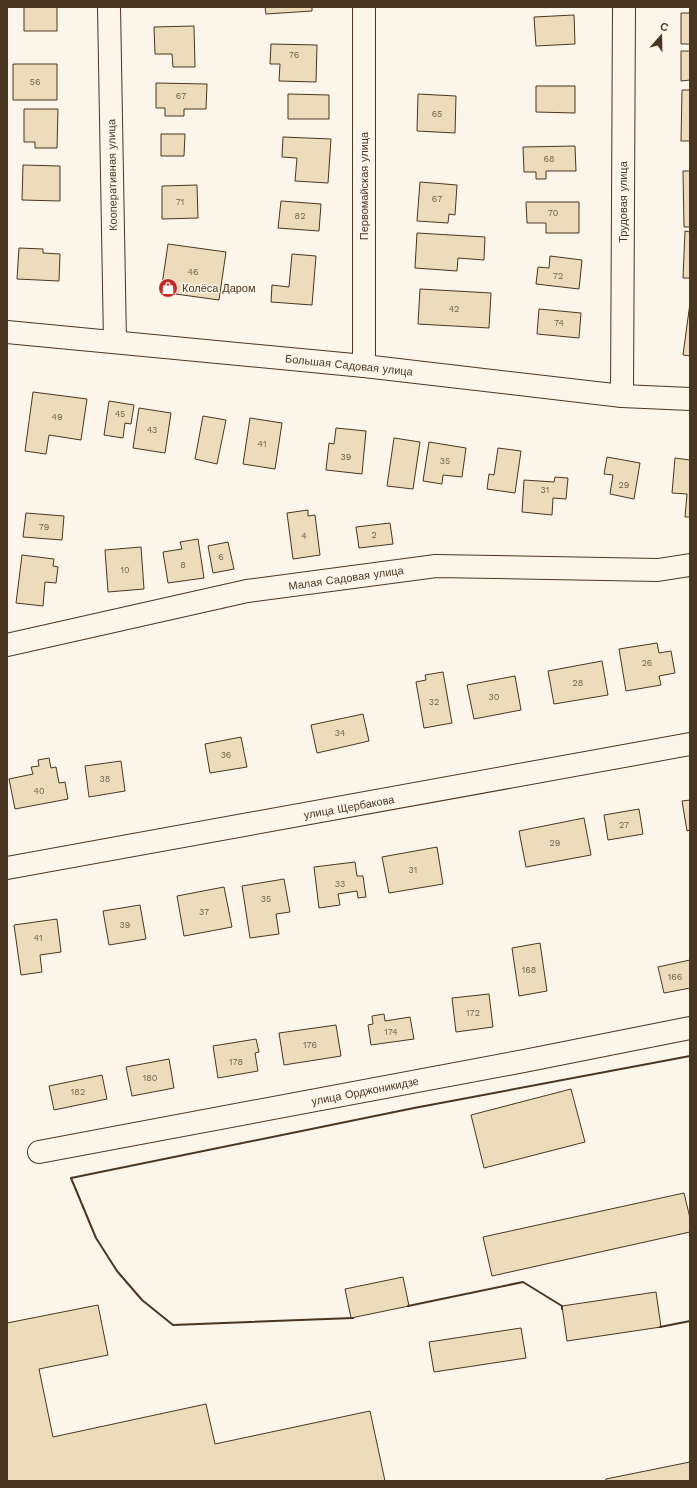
<svg xmlns="http://www.w3.org/2000/svg" width="697" height="1488" viewBox="0 0 697 1488" font-family="'Work Sans',sans-serif">
  <rect width="100%" height="100%" fill="#fbf6e9"/>
  <!-- building -->
  <path fill="#ecdcbc" stroke="#4a3520" d="M 24,7 L 57,7 L 57,31 L 24,31 Z
    M 265,7 L 312,7 L 312,11 L 266,14 Z
    M 681,13 L 690,13 L 690,44 L 681,44 Z
    M 574,15 L 575,44 L 536,46 L 534,17 Z
    M 194,26 L 195,67 L 173,67 L 172,54 L 155,54 L 154,27 Z
    M 271,44 L 317,45 L 316,82 L 279,81 L 280,64 L 270,64 Z
    M 681,51 L 690,51 L 690,80 L 681,81 Z
    M 13,64 L 57,64 L 57,100 L 13,100 Z
    M 156,83 L 207,84 L 206,109 L 184,109 L 184,116 L 165,116 L 165,108 L 156,108 Z
    M 536,86 L 575,86 L 575,113 L 536,112 Z
    M 682,90 L 690,90 L 690,141 L 681,141 Z
    M 288,94 L 329,95 L 329,119 L 288,119 Z
    M 418,94 L 456,96 L 455,133 L 417,131 Z
    M 24,109 L 58,109 L 57,148 L 35,148 L 35,142 L 24,142 Z
    M 161,134 L 185,134 L 184,156 L 161,156 Z
    M 283,137 L 331,139 L 328,183 L 295,181 L 297,158 L 282,157 Z
    M 575,146 L 576,171 L 546,171 L 546,179 L 536,179 L 536,172 L 524,172 L 523,147 Z
    M 23,165 L 60,166 L 60,201 L 22,200 Z
    M 683,171 L 690,171 L 690,227 L 684,227 Z
    M 420,182 L 457,185 L 455,215 L 449,214 L 448,223 L 417,221 Z
    M 197,185 L 198,218 L 162,219 L 162,186 Z
    M 281,201 L 321,204 L 319,231 L 278,228 Z
    M 526,202 L 579,202 L 579,233 L 546,233 L 546,223 L 527,223 Z
    M 685,231 L 690,232 L 690,278 L 683,278 Z
    M 417,233 L 485,237 L 484,260 L 458,258 L 457,271 L 415,268 Z
    M 168,244 L 226,252 L 219,300 L 161,292 Z
    M 19,248 L 43,249 L 43,253 L 60,254 L 59,281 L 17,279 Z
    M 292,254 L 316,256 L 312,305 L 271,302 L 272,285 L 289,287 Z
    M 550,256 L 582,260 L 579,289 L 536,284 L 538,267 L 549,268 Z
    M 420,289 L 491,293 L 489,328 L 418,324 Z
    M 690,303 L 690,356 L 683,355 Z
    M 539,309 L 581,313 L 579,338 L 537,334 Z
    M 33,392 L 87,399 L 81,440 L 49,435 L 46,454 L 25,451 Z
    M 109,401 L 134,405 L 131,424 L 125,423 L 123,438 L 104,435 Z
    M 139,408 L 171,413 L 165,453 L 133,448 Z
    M 203,416 L 226,420 L 217,464 L 195,459 Z
    M 250,418 L 282,423 L 275,469 L 243,464 Z
    M 336,428 L 366,431 L 362,474 L 326,470 L 329,443 L 334,444 Z
    M 394,438 L 420,442 L 413,489 L 387,486 Z
    M 429,442 L 466,448 L 462,477 L 443,475 L 442,484 L 423,481 Z
    M 498,448 L 521,451 L 515,493 L 487,489 L 489,474 L 494,475 Z
    M 607,457 L 640,463 L 634,499 L 610,494 L 613,475 L 604,474 Z
    M 675,458 L 690,460 L 690,517 L 685,517 L 687,494 L 672,493 Z
    M 555,477 L 568,478 L 566,499 L 553,498 L 552,515 L 522,512 L 524,480 L 554,482 Z
    M 308,510 L 308,516 L 315,515 L 320,555 L 293,559 L 287,513 Z
    M 26,513 L 64,516 L 62,540 L 23,537 Z
    M 390,523 L 393,544 L 359,548 L 356,527 Z
    M 198,539 L 204,578 L 168,583 L 163,552 L 182,549 L 180,542 Z
    M 228,542 L 234,569 L 213,573 L 208,546 Z
    M 141,547 L 144,589 L 108,592 L 105,550 Z
    M 22,555 L 54,559 L 53,566 L 58,567 L 56,583 L 45,582 L 43,606 L 16,603 Z
    M 657,643 L 659,653 L 671,651 L 675,673 L 659,676 L 661,685 L 626,691 L 619,649 Z
    M 602,661 L 608,695 L 554,704 L 548,671 Z
    M 443,672 L 452,723 L 424,728 L 416,682 L 426,680 L 425,675 Z
    M 515,676 L 521,710 L 474,719 L 467,685 Z
    M 363,714 L 369,741 L 317,753 L 311,725 Z
    M 241,737 L 247,767 L 210,773 L 205,744 Z
    M 49,758 L 51,768 L 56,767 L 59,783 L 65,782 L 68,799 L 15,809 L 9,779 L 33,774 L 31,767 L 39,766 L 38,760 Z
    M 121,761 L 125,791 L 89,797 L 85,766 Z
    M 690,800 L 690,830 L 687,831 L 682,801 Z
    M 639,809 L 643,834 L 608,840 L 604,815 Z
    M 584,818 L 591,855 L 526,867 L 519,831 Z
    M 437,847 L 443,884 L 389,893 L 382,857 Z
    M 355,862 L 357,876 L 363,876 L 366,897 L 358,898 L 357,891 L 338,894 L 340,905 L 319,908 L 314,867 Z
    M 284,879 L 290,912 L 276,914 L 279,934 L 250,938 L 242,886 Z
    M 224,887 L 232,927 L 184,936 L 177,896 Z
    M 140,905 L 146,939 L 109,945 L 103,911 Z
    M 57,919 L 61,952 L 40,955 L 42,972 L 21,975 L 14,925 Z
    M 540,943 L 547,991 L 519,996 L 512,948 Z
    M 690,960 L 690,988 L 664,993 L 658,967 Z
    M 489,994 L 493,1027 L 456,1032 L 452,998 Z
    M 384,1014 L 385,1021 L 410,1017 L 414,1039 L 371,1045 L 368,1025 L 373,1024 L 372,1016 Z
    M 336,1025 L 341,1056 L 284,1065 L 279,1033 Z
    M 256,1039 L 259,1052 L 255,1053 L 258,1071 L 218,1078 L 213,1046 Z
    M 169,1059 L 174,1088 L 132,1096 L 126,1067 Z
    M 102,1075 L 107,1099 L 54,1110 L 49,1086 Z
    M 571,1089 L 585,1142 L 484,1168 L 471,1115 Z
    M 684,1193 L 690,1218 L 690,1232 L 492,1276 L 483,1237 Z
    M 403,1277 L 409,1306 L 351,1318 L 345,1289 Z
    M 656,1292 L 661,1327 L 567,1341 L 562,1306 Z
    M 98,1305 L 108,1355 L 39,1369 L 53,1437 L 206,1404 L 215,1444 L 370,1411 L 385,1481 L 7,1481 L 7,1323 Z
    M 521,1328 L 526,1358 L 434,1372 L 429,1342 Z
    M 690,1462 L 690,1481 L 606,1481 L 606,1479 Z"/>
  <g fill="none" stroke-linecap="round" stroke-linejoin="round">
    <!-- minor casing -->
    <g stroke="#4a3520" stroke-width="24">
      <path id="minor" d="M 109,7 L 115,342
        M 364,366 L 364,7
        M 622,396 L 624,7
        M 7,645 L 247,591 L 436,566 L 658,570 L 690,565
        M 7,868 L 690,744
        M 39,1152 L 524,1061 L 690,1028"/>
    </g>
    <!-- major casing -->
    <g stroke="#4a3520" stroke-width="24">
      <path id="major" d="M 7,332 L 364,366 L 622,396 L 690,399"/>
    </g>
    <!-- minor -->
    <use href="#minor" stroke="#fbf6e9" stroke-width="22"/>
    <!-- major -->
    <use href="#major" stroke="#fbf6e9" stroke-width="22"/>
    <!-- wall -->
    <path stroke="#4a3520" stroke-width="2" d="M 408,1306 L 523,1282 L 562,1306 L 562,1309
      M 353,1318 L 173,1325 L 142,1300 L 117,1271 L 96,1238 L 71,1178 L 414,1108 L 690,1056
      M 660,1327 L 690,1321"/>
  </g>
  <!-- icons -->
  <defs>
    <g id="shop-disc" transform="scale(1)"><circle r="9.5" fill="#c62828" stroke="#fbf6e9"/><path d="M-5-2.5h2.3a2.7 3.5 0 0 1 5.4 0H5L5.5 6h-11ZM-1.5-2.5h3a1.5 2.3 0 0 0-3 0Z" fill="#fff"/></g>
  </defs>
  <g fill-rule="evenodd">
    <use href="#shop-disc" x="168" y="288"/>
  </g>
  <g text-anchor="middle" stroke-width="3" stroke-linejoin="round" paint-order="stroke">
    <!-- number labels -->
    <g font-size="9" fill="#725f47">
      <text x="294" y="58">76</text>
      <text x="35" y="85">56</text>
      <text x="181" y="99">67</text>
      <text x="437" y="117">65</text>
      <text x="549" y="162">68</text>
      <text x="437" y="202">67</text>
      <text x="180" y="205">71</text>
      <text x="553" y="216">70</text>
      <text x="300" y="219">82</text>
      <text x="193" y="275">46</text>
      <text x="558" y="279">72</text>
      <text x="454" y="312">42</text>
      <text x="559" y="326">74</text>
      <text x="120" y="417">45</text>
      <text x="57" y="420">49</text>
      <text x="152" y="433">43</text>
      <text x="262" y="447">41</text>
      <text x="346" y="460">39</text>
      <text x="445" y="464">35</text>
      <text x="624" y="488">29</text>
      <text x="545" y="493">31</text>
      <text x="44" y="530">79</text>
      <text x="374" y="538">2</text>
      <text x="304" y="539">4</text>
      <text x="221" y="560">6</text>
      <text x="183" y="568">8</text>
      <text x="125" y="573">10</text>
      <text x="647" y="666">26</text>
      <text x="578" y="686">28</text>
      <text x="494" y="700">30</text>
      <text x="434" y="705">32</text>
      <text x="340" y="736">34</text>
      <text x="226" y="758">36</text>
      <text x="105" y="782">38</text>
      <text x="39" y="794">40</text>
      <text x="624" y="828">27</text>
      <text x="555" y="846">29</text>
      <text x="413" y="873">31</text>
      <text x="340" y="887">33</text>
      <text x="266" y="902">35</text>
      <text x="204" y="915">37</text>
      <text x="125" y="928">39</text>
      <text x="38" y="941">41</text>
      <text x="529" y="973">168</text>
      <text x="675" y="980">166</text>
      <text x="473" y="1016">172</text>
      <text x="391" y="1035">174</text>
      <text x="310" y="1048">176</text>
      <text x="236" y="1065">178</text>
      <text x="150" y="1081">180</text>
      <text x="78" y="1095">182</text>
    </g>
    <!-- street labels -->
    <g font-size="11" fill="#4a3520" stroke="#fbf6e9">
      <text transform="translate(112 175) rotate(-91)" y="4">Кооперативная улица</text>
      <text transform="translate(364 186) rotate(-90)" y="4">Первомайская улица</text>
      <text transform="translate(623 202) rotate(-90)" y="4">Трудовая улица</text>
      <text transform="translate(349 365) rotate(6)" y="4">Большая Садовая улица</text>
      <text transform="translate(346 578) rotate(-8)" y="4">Малая Садовая улица</text>
      <text transform="translate(349 807) rotate(-10)" y="4">улица Щербакова</text>
      <text transform="translate(365 1091) rotate(-11)" y="4">улица Орджоникидзе</text>
    </g>
    <!-- poi labels -->
    <g font-size="11" fill="#4a3520" stroke="#fbf6e9" text-anchor="start">
      <text x="182" y="292">Колёса Даром</text>
    </g>
  </g>
  <!-- border -->
  <rect width="697" height="1488" fill="none" stroke="#4a3520" stroke-width="16"/>
  <!-- north arrow -->
  <g transform="translate(661 36) rotate(20)" stroke="#fbf6e9" stroke-width="3" paint-order="stroke">
  <path d="M0-3L7 15L0 10L-7 15Z" fill="#4a3520"/>
  <text y="-6" font-size="11" font-weight="bold" text-anchor="middle" fill="#4a3520">С</text>
  </g>
</svg>
